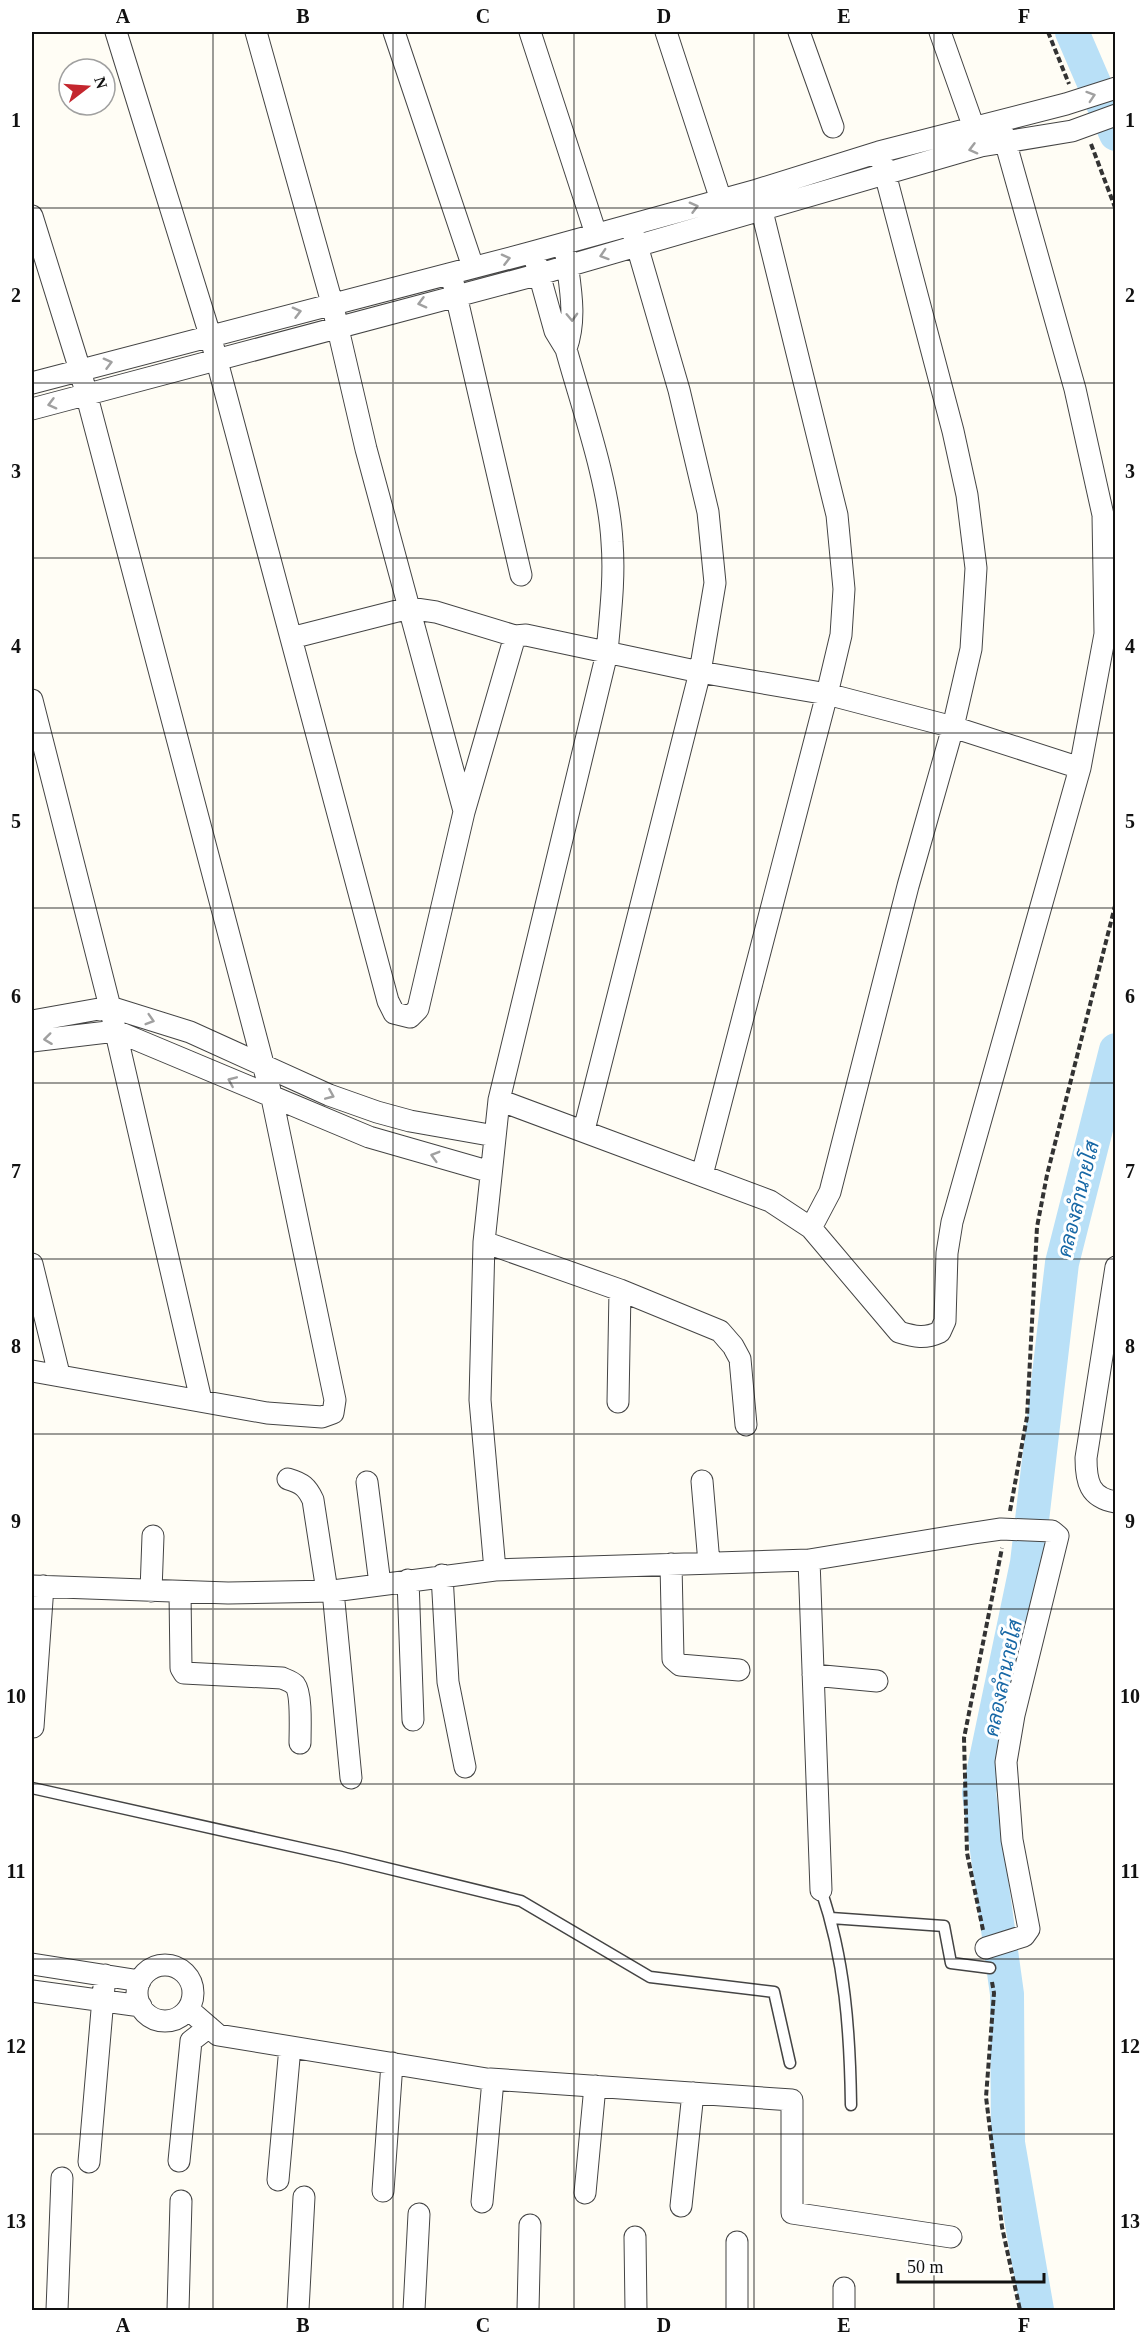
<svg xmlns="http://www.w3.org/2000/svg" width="1147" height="2342" viewBox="0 0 1147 2342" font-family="'Times New Roman',Sarabun,serif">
  <rect width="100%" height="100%" fill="#fffdf5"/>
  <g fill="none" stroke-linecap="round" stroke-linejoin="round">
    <!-- river -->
    <path stroke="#b9e0f7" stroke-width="34" d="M 1072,32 L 1116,134
      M 1037,2310 L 1008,2143 L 1007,1994 L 979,1793 L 1027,1563 L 1062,1263 L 1116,1050"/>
    <!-- lane casing -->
    <g stroke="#444" stroke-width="13">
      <path id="lane" d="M 32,1788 L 341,1857 L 521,1901 L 650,1977 L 774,1992 L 790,2063
        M 821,1890 C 845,1959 850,2032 851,2105
        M 831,1918 L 944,1926 L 951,1963 L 990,1968"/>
    </g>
    <!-- street casing -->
    <g stroke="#444" stroke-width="23">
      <path id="street" d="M 116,32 L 210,335 L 388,1001 L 394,1013 L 410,1017 L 418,1009 L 464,812 L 515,636 L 526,635 L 700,672 L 827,694 L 953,727 L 1080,768 L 952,1222 L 947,1253 L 945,1321 L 940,1332 C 925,1339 915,1337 899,1332 L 811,1228 L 770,1201 L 499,1100
        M 256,32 L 332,303 L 366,449 L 464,811
        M 394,32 L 473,267
        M 530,32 L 596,234
        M 666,32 L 721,200
        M 799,32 L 833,127
        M 940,32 L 974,128
        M 1002,130 L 1075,389 L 1103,515 L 1105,634 L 1080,768
        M 32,216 L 80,370 L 272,1098 L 335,1400 L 333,1413 L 322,1417 L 267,1413 L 32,1371
        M 566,255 C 570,287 577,318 566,349
        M 453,282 L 521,575
        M 32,383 L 533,252 L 757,190 L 879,152 L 1066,104 L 1116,88
        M 32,409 L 540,274 L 981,146 L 1072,131 L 1116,115
        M 291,638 L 409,608 L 436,612 L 515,636
        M 32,700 L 110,1007 L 201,1400
        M 32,1021 L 110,1007 L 190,1032 L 329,1095 L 377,1112 L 410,1121 L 495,1136
        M 32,1041 L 116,1031 L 369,1137 L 491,1172
        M 584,1130 L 700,672 L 715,583 L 708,512 L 679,390 L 633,232
        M 702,1175 L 827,694 L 841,635 L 844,589 L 837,515 L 758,195
        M 811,1228 L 830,1192 L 908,886 L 953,727 L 971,649 L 976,568 L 967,495 L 953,431 L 882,162
        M 484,1242 L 620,1290 L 720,1331 L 733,1346 L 740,1359 L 746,1425
        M 32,1264 L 59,1374
        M 1116,1267 L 1086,1458 C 1086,1481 1089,1498 1116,1502
        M 618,1402 L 620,1290
        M 288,1479 C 302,1483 307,1487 313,1500 L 327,1591
        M 702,1481 L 709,1563
        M 367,1482 L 380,1584
        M 809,1560 L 821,1890
        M 671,1564 L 673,1659 L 680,1665 L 739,1670
        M 495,1570 L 480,1400 L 484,1242 L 499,1100 L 607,653 C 610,616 615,579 612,542 C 609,483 582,407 566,349 L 555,331 L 533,252
        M 442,1575 L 448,1682 L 465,1767
        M 408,1580 L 413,1720
        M 32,1586 L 228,1593 L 333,1591 L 495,1570 L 809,1560 L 974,1533 L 1001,1529 L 1052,1531 L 1058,1536 L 1014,1715 L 1006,1762 L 1012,1840 L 1029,1929 L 1024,1936 L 986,1948
        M 151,1591 L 153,1536
        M 333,1591 L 351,1778
        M 180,1592 L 181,1668 L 184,1673 L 282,1678 C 286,1680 291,1681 295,1685 C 302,1694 300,1730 300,1743
        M 813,1675 L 877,1681
        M 33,1727 L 43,1586
        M 32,1964 L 140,1981
        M137 1993a28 28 0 1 1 56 0a28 28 0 1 1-56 0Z
        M 32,1991 L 141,2006
        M 188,2009 L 218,2035 L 493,2080 L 482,2202
        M 490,2079 L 792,2100 L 792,2213 L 951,2237
        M 179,2161 L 191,2041 L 209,2027
        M 89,2162 L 105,1975
        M 278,2180 L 290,2047
        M 383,2191 L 392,2063
        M 585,2193 L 595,2086
        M 681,2206 L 693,2093
        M 635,2237 L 636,2310
        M 844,2288 L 844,2310
        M 57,2310 L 62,2178
        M 178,2310 L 181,2201
        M 298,2310 L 304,2197
        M 414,2310 L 419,2214
        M 528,2310 L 530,2225
        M 737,2310 L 737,2242"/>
    </g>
    <!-- path -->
    <path stroke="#333" stroke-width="4" stroke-dasharray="6 3" stroke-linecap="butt" d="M 1048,32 L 1069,84
      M 1091,144 L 1116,210
      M 1010,1511 L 1027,1417 L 1037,1227 L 1047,1175 L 1116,902
      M 983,1930 L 967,1853 L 964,1738 L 1002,1548
      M 992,1982 L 994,1993 L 986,2097 L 1002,2227 L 1020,2310"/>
    <!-- lane -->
    <use href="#lane" stroke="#fff" stroke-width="10"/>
    <!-- street -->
    <use href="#street" stroke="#fff" stroke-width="21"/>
  </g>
  <!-- one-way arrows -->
  <defs><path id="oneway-chevron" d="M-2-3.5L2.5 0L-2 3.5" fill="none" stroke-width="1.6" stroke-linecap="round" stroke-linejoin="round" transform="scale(1.5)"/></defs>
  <g stroke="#a0a0a0">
    <use href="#oneway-chevron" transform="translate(1091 96) rotate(-18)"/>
    <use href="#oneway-chevron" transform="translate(973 149) rotate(165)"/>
    <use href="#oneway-chevron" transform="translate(694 207) rotate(-15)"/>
    <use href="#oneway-chevron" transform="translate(604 255) rotate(162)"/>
    <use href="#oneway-chevron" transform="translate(506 259) rotate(-14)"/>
    <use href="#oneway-chevron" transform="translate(422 303) rotate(165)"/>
    <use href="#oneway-chevron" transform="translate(297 312) rotate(-15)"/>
    <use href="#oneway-chevron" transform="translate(572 317) rotate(88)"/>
    <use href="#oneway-chevron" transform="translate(108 363) rotate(-15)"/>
    <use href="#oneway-chevron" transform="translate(52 404) rotate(165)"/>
    <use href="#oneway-chevron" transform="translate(150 1020) rotate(17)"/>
    <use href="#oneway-chevron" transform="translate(48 1039) rotate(173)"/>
    <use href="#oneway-chevron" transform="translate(232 1081) rotate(-157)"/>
    <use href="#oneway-chevron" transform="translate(330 1095) rotate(23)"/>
    <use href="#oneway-chevron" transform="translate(435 1156) rotate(-164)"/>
  </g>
  <!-- grid -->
  <path fill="none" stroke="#111" stroke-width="1.5" stroke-opacity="0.55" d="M 213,32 L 213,2310M 393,32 L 393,2310M 574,32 L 574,2310M 754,32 L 754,2310M 934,32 L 934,2310M 32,208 L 1116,208M 32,383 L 1116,383M 32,558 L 1116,558M 32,733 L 1116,733M 32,908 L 1116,908M 32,1083 L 1116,1083M 32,1259 L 1116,1259M 32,1434 L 1116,1434M 32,1609 L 1116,1609M 32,1784 L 1116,1784M 32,1959 L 1116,1959M 32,2134 L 1116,2134"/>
  <g text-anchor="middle" stroke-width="6" stroke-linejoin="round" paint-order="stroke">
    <!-- water labels -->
    <g font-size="20" font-style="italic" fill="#1768a6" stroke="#fff">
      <text transform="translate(1078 1199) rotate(-76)" y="7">คลองลำนายโส</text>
      <text transform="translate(1003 1678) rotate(-78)" y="7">คลองลำนายโส</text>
    </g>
  </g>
  <!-- border -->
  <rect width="1147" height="2342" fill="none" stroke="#ffffff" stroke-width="66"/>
  <!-- north arrow -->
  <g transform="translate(87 87) rotate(73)"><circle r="28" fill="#ffffff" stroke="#a0a0a0" stroke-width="1.5"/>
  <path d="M0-4.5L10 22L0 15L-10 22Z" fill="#c4262e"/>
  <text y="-9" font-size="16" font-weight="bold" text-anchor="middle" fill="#111111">N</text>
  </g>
  <!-- scale -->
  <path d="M898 2273v9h146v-9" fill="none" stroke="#111111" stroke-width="3"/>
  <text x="907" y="2273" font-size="18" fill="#111111" stroke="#ffffff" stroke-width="4.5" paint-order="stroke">50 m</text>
  <rect x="33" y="33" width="1081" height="2276" fill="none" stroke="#111" stroke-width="2"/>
  <g font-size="20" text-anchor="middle" font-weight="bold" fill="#111">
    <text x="123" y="23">A</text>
    <text x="303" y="23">B</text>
    <text x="483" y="23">C</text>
    <text x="664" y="23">D</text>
    <text x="844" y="23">E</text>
    <text x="1024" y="23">F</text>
    <text x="16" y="127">1</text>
    <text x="1130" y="127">1</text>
    <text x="16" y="302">2</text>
    <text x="1130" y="302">2</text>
    <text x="16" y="478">3</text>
    <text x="1130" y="478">3</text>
    <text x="16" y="653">4</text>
    <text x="1130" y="653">4</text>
    <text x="16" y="828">5</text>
    <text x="1130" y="828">5</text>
    <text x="16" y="1003">6</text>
    <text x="1130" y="1003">6</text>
    <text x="16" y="1178">7</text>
    <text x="1130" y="1178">7</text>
    <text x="16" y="1353">8</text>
    <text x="1130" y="1353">8</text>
    <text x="16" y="1528">9</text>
    <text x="1130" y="1528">9</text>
    <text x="16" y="1703">10</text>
    <text x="1130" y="1703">10</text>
    <text x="16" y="1878">11</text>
    <text x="1130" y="1878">11</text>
    <text x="16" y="2053">12</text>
    <text x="1130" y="2053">12</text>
    <text x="16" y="2228">13</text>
    <text x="1130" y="2228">13</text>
    <text x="123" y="2332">A</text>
    <text x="303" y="2332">B</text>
    <text x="483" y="2332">C</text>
    <text x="664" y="2332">D</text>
    <text x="844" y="2332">E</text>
    <text x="1024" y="2332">F</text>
  </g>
</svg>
